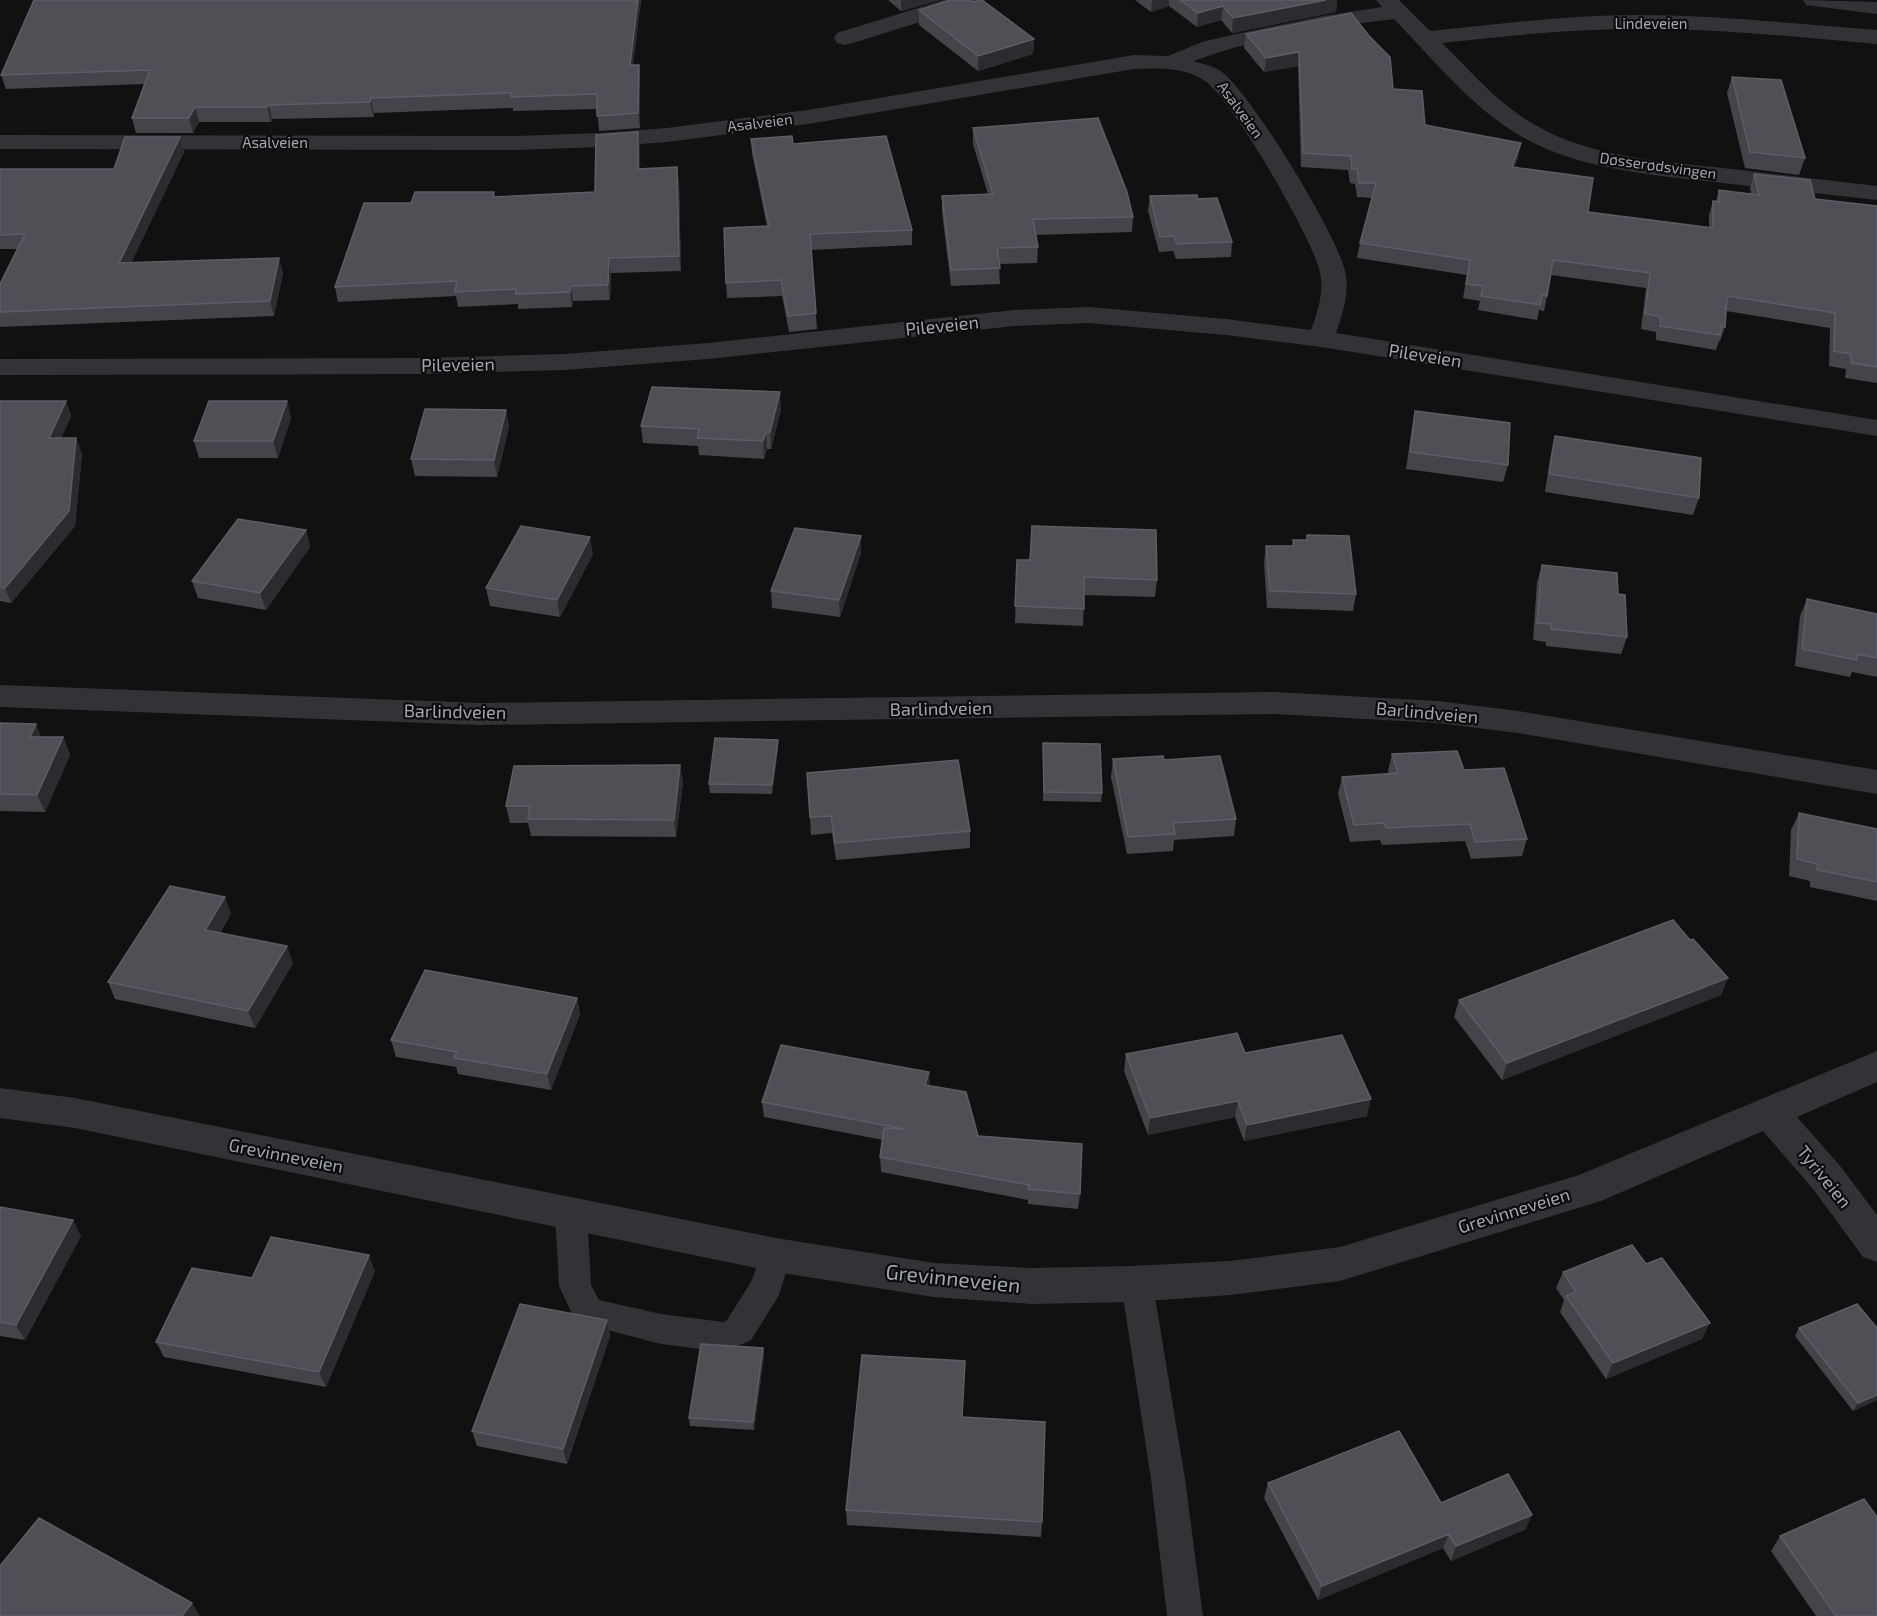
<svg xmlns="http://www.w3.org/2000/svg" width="1877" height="1616" viewBox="0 0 1877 1616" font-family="'Exo 2',sans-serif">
  <rect width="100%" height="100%" fill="#111112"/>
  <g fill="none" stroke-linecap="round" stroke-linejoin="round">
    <!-- lane -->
    <path fill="#323337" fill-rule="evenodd" d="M 571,1199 L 582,1203 L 587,1213 L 591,1285 L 599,1300 L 661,1314 L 723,1322 L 727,1320 L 751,1282 L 765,1245 L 776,1241 L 787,1245 L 792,1255 L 778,1297 L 751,1340 L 725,1352 L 661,1344 L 576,1322 L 559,1286 L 555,1213 L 560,1203 Z
      M 1132,1270 L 1144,1274 L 1156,1303 L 1185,1479 L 1203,1616 L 1167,1616 L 1151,1479 L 1124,1303 L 1116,1284 L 1120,1274 Z"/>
    <!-- street -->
    <path fill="#323337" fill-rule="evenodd" d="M 944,0 L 977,0 L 974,5 L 853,43 L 845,45 L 837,43 L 834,38 L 837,33 Z
      M 1376,0 L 1399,0 L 1430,31 C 1498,24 1567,15 1635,15 C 1716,15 1797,24 1877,30 L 1877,44 C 1796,37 1715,28 1634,29 C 1570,29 1506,36 1442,43 C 1468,68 1492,97 1522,117 C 1582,157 1654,161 1723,168 C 1774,174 1826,180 1877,186 L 1877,200 C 1826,194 1774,189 1723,183 C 1650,174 1567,170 1505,126 C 1463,97 1429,55 1394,19 L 1338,26 L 1236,47 L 1193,61 C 1203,64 1215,66 1223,73 C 1253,97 1336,233 1345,271 C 1350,292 1343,313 1336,333 L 1877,420 L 1877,436 L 1321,347 L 1226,335 L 1088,323 L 1014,326 L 708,359 L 564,370 L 424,374 L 0,375 L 0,359 L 424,358 L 564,354 L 708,343 L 1014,310 L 1088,307 L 1226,319 L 1311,330 C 1318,311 1324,292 1320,272 C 1313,239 1232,99 1205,81 C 1186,67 1157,68 1134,69 L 808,124 L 667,142 L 601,147 L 515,150 L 0,149 L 0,135 L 515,136 L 601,133 L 667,128 L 808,110 L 1134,55 L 1168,56 L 1202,42 L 1236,34 L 1323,16 L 1382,7 Z
      M 1803,0 L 1877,2 L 1877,14 L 1814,6 L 1806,5 Z
      M 0,685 L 481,703 L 1275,692 L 1438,701 L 1518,711 L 1877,770 L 1877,794 L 1518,733 L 1438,723 L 1275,714 L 481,725 L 0,707 Z
      M 1877,1051 L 1877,1082 L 1797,1117 L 1841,1167 L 1877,1215 L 1877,1262 L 1863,1257 L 1813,1189 L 1763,1131 L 1601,1201 L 1340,1281 L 1230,1295 L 1132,1302 L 1032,1304 L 934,1297 L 776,1272 L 75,1128 L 0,1118 L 0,1088 L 75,1098 L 776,1238 L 934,1263 L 1032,1268 L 1132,1266 L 1230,1261 L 1340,1247 L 1579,1175 Z"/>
  </g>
  <!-- wall -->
  <path fill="#44454a" d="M 641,0 L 633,65 L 639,65 L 640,79 L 640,128 L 599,131 L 597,109 L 513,111 L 513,108 L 374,113 L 374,117 L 272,119 L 271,122 L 199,122 L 193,133 L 136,133 L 132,118 L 144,84 L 6,89 L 1,75 Z
    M 888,0 L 940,0 L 901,11 Z
    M 1135,0 L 1337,0 L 1336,12 L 1232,33 L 1221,20 L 1197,27 L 1169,6 L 1151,12 Z
    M 919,10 L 1034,39 L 1033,54 L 978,71 L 919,25 Z
    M 1246,34 L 1393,89 L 1425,125 L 1518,158 L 1514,167 L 1588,212 L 1709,228 L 1709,215 L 1713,201 L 1716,201 L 1719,190 L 1751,194 L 1750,188 L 1754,174 L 1815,199 L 1877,206 L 1877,383 L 1845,378 L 1846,369 L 1829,366 L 1830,328 L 1726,311 L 1725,327 L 1720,341 L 1719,341 L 1716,350 L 1656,340 L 1656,332 L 1641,329 L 1646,288 L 1551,275 L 1547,296 L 1544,311 L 1539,310 L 1537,320 L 1478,310 L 1480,301 L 1463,298 L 1467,275 L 1357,258 L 1360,243 L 1372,198 L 1357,197 L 1355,184 L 1350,183 L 1348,170 L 1301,167 L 1298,66 L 1264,72 L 1244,48 Z
    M 1732,77 L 1805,158 L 1799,175 L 1745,168 L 1727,93 Z
    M 973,128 L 1133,217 L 1132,232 L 1036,235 L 1038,247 L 1037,263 L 999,264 L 1000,284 L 951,286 L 942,212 L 942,196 L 988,194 L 973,144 Z
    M 180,137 L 184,152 L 131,263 L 283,273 L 274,316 L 0,327 L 0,284 L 17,249 L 0,249 L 0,169 L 114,169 Z
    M 751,139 L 793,144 L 912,230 L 912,245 L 811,250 L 817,329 L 789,332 L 782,296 L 727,298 L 726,283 L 767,226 L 752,154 Z
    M 640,146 L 640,169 L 679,182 L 681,271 L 611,273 L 610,300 L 573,301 L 572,307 L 518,309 L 518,304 L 458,307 L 456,296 L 338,302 L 335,287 L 411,203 L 494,192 L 495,197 L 595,192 Z
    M 1150,196 L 1198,199 L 1232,242 L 1231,257 L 1176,259 L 1173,251 L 1159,252 L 1148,211 Z
    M 0,401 L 66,401 L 71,416 L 61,438 L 82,453 L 75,526 L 11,603 L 0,601 Z
    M 287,401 L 291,418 L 278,458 L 199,458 L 194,441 Z
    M 781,409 L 771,449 L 767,449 L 764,459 L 699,455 L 698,446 L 643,443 L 641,426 Z
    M 506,410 L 509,427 L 497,477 L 415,476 L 411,459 Z
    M 1415,411 L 1508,465 L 1503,482 L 1406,469 L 1412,428 Z
    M 1555,436 L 1699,498 L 1693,515 L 1545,492 L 1551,453 Z
    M 306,530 L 310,547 L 266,610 L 198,598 L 192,581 Z
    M 1307,535 L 1356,594 L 1353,611 L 1267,608 L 1264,563 L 1266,546 L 1292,546 L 1293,540 L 1307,540 Z
    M 861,536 L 861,553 L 840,617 L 772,608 L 771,591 Z
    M 593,554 L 560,617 L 490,606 L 486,588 Z
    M 1017,560 L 1030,560 L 1157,580 L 1155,597 L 1084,595 L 1083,626 L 1015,623 Z
    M 1542,565 L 1618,594 L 1627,637 L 1621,654 L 1546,646 L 1546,642 L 1533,640 L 1537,582 Z
    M 1807,599 L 1877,614 L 1877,677 L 1852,672 L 1850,677 L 1795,666 L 1800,616 Z
    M 0,723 L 41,737 L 63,737 L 70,755 L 45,812 L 0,811 Z
    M 1043,743 L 1102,793 L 1101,802 L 1043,801 Z
    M 778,749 L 772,794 L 710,793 L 709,784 Z
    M 1392,754 L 1464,770 L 1527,839 L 1522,856 L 1471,859 L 1465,841 L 1382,845 L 1380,840 L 1350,842 L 1338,794 L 1342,777 L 1389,774 L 1388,771 Z
    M 1113,759 L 1164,760 L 1236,819 L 1234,836 L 1174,840 L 1173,851 L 1127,854 L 1111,777 Z
    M 680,765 L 683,782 L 676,837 L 531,836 L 528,823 L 510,823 L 506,806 Z
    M 807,773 L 970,831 L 970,848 L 836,860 L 832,833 L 811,835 Z
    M 1799,813 L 1877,829 L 1877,901 L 1810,887 L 1810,881 L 1789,876 L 1791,830 Z
    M 231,914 L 220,933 L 293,963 L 255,1028 L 115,999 L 108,982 Z
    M 1690,940 L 1728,978 L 1721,995 L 1502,1080 L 1454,1017 L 1459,1000 Z
    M 577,998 L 580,1014 L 551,1090 L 458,1074 L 456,1067 L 396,1057 L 391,1040 Z
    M 1245,1053 L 1367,1116 L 1244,1141 L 1235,1117 L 1148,1135 L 1124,1071 L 1126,1054 Z
    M 930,1086 L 978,1136 L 1080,1194 L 1078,1209 L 1028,1204 L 1028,1200 L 881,1172 L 880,1157 L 883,1140 L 764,1117 L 762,1102 Z
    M 0,1207 L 81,1236 L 25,1340 L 0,1336 Z
    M 375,1271 L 326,1387 L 164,1357 L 156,1342 Z
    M 1563,1272 L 1702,1339 L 1606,1379 L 1560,1312 L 1564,1300 L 1556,1288 Z
    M 607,1320 L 610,1336 L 567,1464 L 477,1446 L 472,1431 Z
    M 1799,1328 L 1877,1328 L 1877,1400 L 1853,1411 L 1795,1336 Z
    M 763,1348 L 764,1356 L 754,1430 L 690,1426 L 689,1418 Z
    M 965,1362 L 962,1417 L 1042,1522 L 1041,1537 L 847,1525 L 846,1510 Z
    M 1268,1483 L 1441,1503 L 1526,1529 L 1451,1561 L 1443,1548 L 1318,1600 L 1264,1498 Z
    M 1780,1536 L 1877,1616 L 1816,1616 L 1771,1551 Z"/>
  <!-- shaded-wall -->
  <path fill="#2b2c2f" d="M 638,0 L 641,0 L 631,80 L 630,65 Z
    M 901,0 L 940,0 L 901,11 Z
    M 1152,0 L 1169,0 L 1169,6 L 1151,12 Z
    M 1326,0 L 1337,0 L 1336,12 L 1232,33 L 1233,18 Z
    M 1223,6 L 1221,20 L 1197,27 L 1198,13 Z
    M 1034,39 L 1033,54 L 978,71 L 978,56 Z
    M 1299,52 L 1298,66 L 1264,72 L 1266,58 Z
    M 639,65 L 640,79 L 640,128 L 638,113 Z
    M 371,98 L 374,113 L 374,117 L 370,102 Z
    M 269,105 L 272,119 L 271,122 L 267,107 Z
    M 195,107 L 199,122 L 193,133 L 189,118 Z
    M 638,132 L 640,146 L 640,184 L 638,169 Z
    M 180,137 L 184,152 L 124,278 L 119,263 Z
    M 1521,143 L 1518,158 L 1509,181 L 1512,167 Z
    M 677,167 L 679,182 L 681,271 L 679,256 Z
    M 279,258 L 283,273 L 274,316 L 270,301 Z
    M 609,258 L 611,273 L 610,300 L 608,285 Z
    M 571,286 L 573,301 L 572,307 L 570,292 Z
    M 780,392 L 781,409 L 771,449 L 770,432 Z
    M 66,401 L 71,416 L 54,453 L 49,438 Z
    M 287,401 L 291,418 L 278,458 L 273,441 Z
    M 506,410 L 509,427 L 497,477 L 494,460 Z
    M 766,432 L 767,449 L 764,459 L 763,441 Z
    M 76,438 L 82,453 L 75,526 L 11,603 L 5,588 Z
    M 306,530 L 310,547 L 266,610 L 260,593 Z
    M 861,536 L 861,553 L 840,617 L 839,600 Z
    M 590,537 L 593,554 L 560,617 L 557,600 Z
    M 36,724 L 43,741 L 30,737 Z
    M 63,737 L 70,755 L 45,812 L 37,795 Z
    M 778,740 L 778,749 L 772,794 L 772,785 Z
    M 680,765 L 683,782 L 676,837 L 674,820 Z
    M 225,897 L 231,914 L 211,947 L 205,930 Z
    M 287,946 L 293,963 L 255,1028 L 248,1011 Z
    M 1728,978 L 1721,995 L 1502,1080 L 1507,1063 Z
    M 577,998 L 580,1014 L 551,1090 L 547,1074 Z
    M 929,1072 L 930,1087 L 925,1085 Z
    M 1371,1099 L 1367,1116 L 1244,1141 L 1247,1125 Z
    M 1238,1101 L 1235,1117 L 1148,1135 L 1150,1118 Z
    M 73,1220 L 81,1236 L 25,1340 L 16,1325 Z
    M 369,1255 L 375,1271 L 326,1387 L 319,1372 Z
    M 607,1320 L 610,1336 L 567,1464 L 563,1449 Z
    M 1710,1323 L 1702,1339 L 1606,1379 L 1613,1363 Z
    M 763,1348 L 764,1356 L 754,1430 L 753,1422 Z
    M 1877,1395 L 1877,1400 L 1853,1411 L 1858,1403 Z
    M 1532,1515 L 1526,1529 L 1451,1561 L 1456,1546 Z
    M 1449,1534 L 1443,1548 L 1318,1600 L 1322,1586 Z
    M 192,1603 L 200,1616 L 182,1616 Z"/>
  <!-- building -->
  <path fill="#4e5055" stroke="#5b5e64" stroke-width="1.5" d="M 34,0 L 638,0 L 630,65 L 639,65 L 638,113 L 597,116 L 597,94 L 511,97 L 511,93 L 371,98 L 370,102 L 269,105 L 267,107 L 195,107 L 189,118 L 132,118 L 150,70 L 1,75 Z
    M 951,0 L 970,0 L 973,2 L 982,0 L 1034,39 L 978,56 L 919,10 Z
    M 1180,0 L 1326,0 L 1233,18 L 1223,6 L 1198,13 Z
    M 1351,13 L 1369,36 L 1390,57 L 1393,89 L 1422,91 L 1425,125 L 1521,143 L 1512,167 L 1593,178 L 1588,212 L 1713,228 L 1713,201 L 1719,202 L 1719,190 L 1759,195 L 1754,174 L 1810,180 L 1815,199 L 1877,206 L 1877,367 L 1851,363 L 1851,354 L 1834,351 L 1835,313 L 1727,296 L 1725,327 L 1721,326 L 1720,335 L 1660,326 L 1661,317 L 1645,314 L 1650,273 L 1553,260 L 1547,296 L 1542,295 L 1540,305 L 1481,296 L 1483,286 L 1466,284 L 1470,260 L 1360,243 L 1376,183 L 1359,183 L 1357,169 L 1352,169 L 1351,156 L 1303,153 L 1299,52 L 1266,58 L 1246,34 Z
    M 1732,77 L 1781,80 L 1805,158 L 1750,152 Z
    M 1098,118 L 1127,192 L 1133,217 L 1033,219 L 1038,247 L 997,248 L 1000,268 L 951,270 L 942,196 L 993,194 L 973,128 Z
    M 638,132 L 638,169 L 677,167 L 679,256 L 609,258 L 608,285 L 571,286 L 570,292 L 516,294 L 516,289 L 455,292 L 457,281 L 335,287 L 364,203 L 411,203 L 415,192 L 494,192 L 493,197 L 595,192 L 596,135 Z
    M 792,136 L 793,144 L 886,136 L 912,230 L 810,234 L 816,313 L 788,316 L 781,280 L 726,283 L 724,228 L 769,226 L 751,139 Z
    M 125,137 L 180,137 L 119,263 L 279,258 L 270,301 L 0,312 L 0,284 L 25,234 L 0,235 L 0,169 L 114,169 Z
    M 1197,195 L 1198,199 L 1217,198 L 1232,242 L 1177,244 L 1174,236 L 1160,237 L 1150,196 Z
    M 652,387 L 780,392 L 770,432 L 766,432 L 763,441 L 697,438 L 699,429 L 641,426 Z
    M 0,401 L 66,401 L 49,438 L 76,438 L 69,511 L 5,588 L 0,587 Z
    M 209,401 L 287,401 L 273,441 L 194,441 Z
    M 425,409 L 506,410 L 494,460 L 411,459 Z
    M 1415,411 L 1510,423 L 1508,465 L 1410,452 Z
    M 1555,436 L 1701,458 L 1699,498 L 1549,474 Z
    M 238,519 L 306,530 L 260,593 L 192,581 Z
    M 521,526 L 590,537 L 557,600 L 486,588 Z
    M 1032,526 L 1156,530 L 1157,580 L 1084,577 L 1084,609 L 1015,606 L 1017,560 L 1030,560 Z
    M 795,528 L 861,536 L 839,600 L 771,591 Z
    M 1307,535 L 1349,536 L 1356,594 L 1270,591 L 1266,546 L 1294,546 L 1293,540 L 1307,540 Z
    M 1542,565 L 1617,573 L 1618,594 L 1625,595 L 1627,637 L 1551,629 L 1551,624 L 1537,623 Z
    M 1807,599 L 1877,614 L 1877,658 L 1857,654 L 1857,660 L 1802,649 Z
    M 0,723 L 36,724 L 30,737 L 63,737 L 37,795 L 0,794 Z
    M 715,738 L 778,740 L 772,785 L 709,784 Z
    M 1043,743 L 1100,744 L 1102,793 L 1044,792 Z
    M 1457,751 L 1464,770 L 1504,768 L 1527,839 L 1475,842 L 1470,824 L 1386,828 L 1384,823 L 1354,825 L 1342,777 L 1398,773 L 1392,754 Z
    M 1163,756 L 1164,760 L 1220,756 L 1236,819 L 1173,823 L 1175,834 L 1128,837 L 1113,759 Z
    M 958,760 L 970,831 L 835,843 L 831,816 L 810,817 L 807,773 Z
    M 680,765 L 674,820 L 528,819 L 530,806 L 506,806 L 514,766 Z
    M 1799,813 L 1877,829 L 1877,882 L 1817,870 L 1818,864 L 1797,859 Z
    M 170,886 L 225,897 L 205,930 L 287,946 L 248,1011 L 108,982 Z
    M 1673,920 L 1690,940 L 1693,939 L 1728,978 L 1507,1063 L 1459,1000 Z
    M 425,970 L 577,998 L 547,1074 L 454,1058 L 457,1052 L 391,1040 Z
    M 1237,1033 L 1245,1053 L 1342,1035 L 1371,1099 L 1247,1125 L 1238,1101 L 1150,1118 L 1126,1054 Z
    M 781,1045 L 929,1072 L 925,1085 L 966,1092 L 978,1136 L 1082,1144 L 1080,1194 L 1028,1189 L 1029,1185 L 880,1157 L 884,1128 L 904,1129 L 762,1102 Z
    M 0,1207 L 73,1220 L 16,1325 L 0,1322 Z
    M 271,1237 L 369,1255 L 319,1372 L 156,1342 L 192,1268 L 252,1278 Z
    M 1632,1245 L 1646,1264 L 1662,1258 L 1710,1323 L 1613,1363 L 1566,1296 L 1576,1292 L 1563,1272 Z
    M 520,1304 L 607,1320 L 563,1449 L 472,1431 Z
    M 1857,1304 L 1877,1328 L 1877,1395 L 1858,1403 L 1799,1328 Z
    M 701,1344 L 763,1348 L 753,1422 L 689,1418 Z
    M 862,1355 L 965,1361 L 962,1417 L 1045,1422 L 1042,1522 L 846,1510 Z
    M 1399,1431 L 1441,1503 L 1508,1474 L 1532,1515 L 1456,1546 L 1449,1534 L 1322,1586 L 1268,1483 Z
    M 1864,1499 L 1877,1517 L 1877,1616 L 1836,1616 L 1780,1536 Z
    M 39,1518 L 192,1603 L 182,1616 L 0,1616 L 0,1566 Z"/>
  <g text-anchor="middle" stroke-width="4.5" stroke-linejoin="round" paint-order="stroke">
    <!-- far-street labels -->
    <g font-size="15" fill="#a2a7b3" stroke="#0c0c0d">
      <text x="1651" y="29">Lindeveien</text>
      <text transform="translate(1240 110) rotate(54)" y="5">Asalveien</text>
      <text transform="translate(760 123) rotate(-7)" y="5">Asalveien</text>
      <text x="275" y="148">Asalveien</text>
      <text transform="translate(1658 166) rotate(8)" y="5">Døsserødsvingen</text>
    </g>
    <!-- street labels -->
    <g font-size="18" fill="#a2a7b3" stroke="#0c0c0d">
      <text transform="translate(942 326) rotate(-6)" y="6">Pileveien</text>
      <text transform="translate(1425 356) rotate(9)" y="6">Pileveien</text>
      <text transform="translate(458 365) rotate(-1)" y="6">Pileveien</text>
      <text transform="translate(941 709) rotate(-1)" y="6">Barlindveien</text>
      <text transform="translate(455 712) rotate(1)" y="6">Barlindveien</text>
      <text transform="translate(1427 713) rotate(5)" y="6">Barlindveien</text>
      <text transform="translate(286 1156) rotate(11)" y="6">Grevinneveien</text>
      <text transform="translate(1824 1177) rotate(51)" y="6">Tyriveien</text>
      <text transform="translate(1514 1211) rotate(-17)" y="6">Grevinneveien</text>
    </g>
    <!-- near-street labels -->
    <g font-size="21" fill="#a2a7b3" stroke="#0c0c0d">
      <text transform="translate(953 1279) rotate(6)" y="7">Grevinneveien</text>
    </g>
  </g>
</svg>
